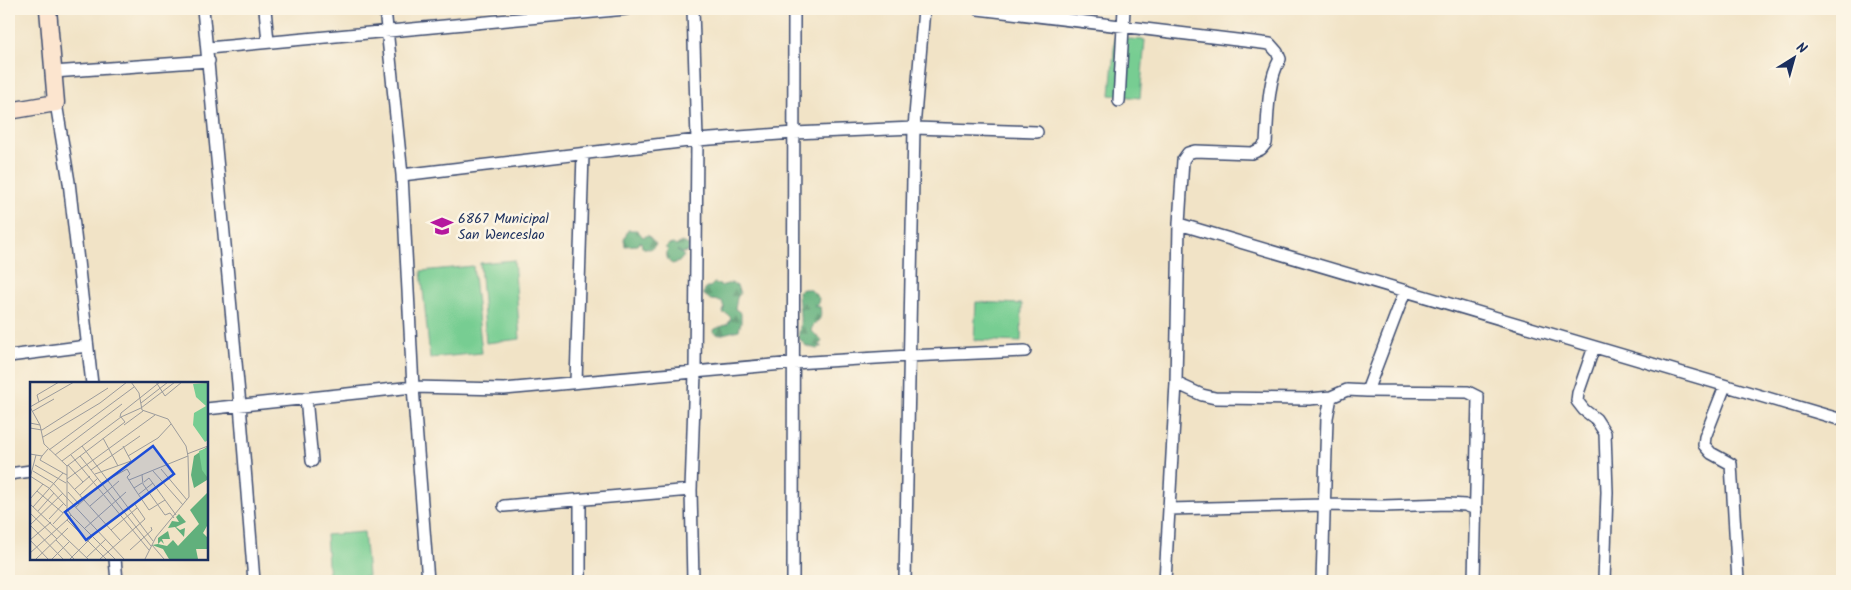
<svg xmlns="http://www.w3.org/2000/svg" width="1851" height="590" viewBox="0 0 1851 590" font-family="Kalam,sans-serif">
  <defs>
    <pattern id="forest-firs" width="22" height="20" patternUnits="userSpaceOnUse" patternTransform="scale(1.25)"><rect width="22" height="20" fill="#61b07c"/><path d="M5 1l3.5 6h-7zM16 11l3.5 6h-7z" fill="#4f9069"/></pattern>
  </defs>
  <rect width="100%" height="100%" fill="#fcf5e5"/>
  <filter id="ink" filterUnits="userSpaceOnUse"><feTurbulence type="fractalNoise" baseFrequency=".02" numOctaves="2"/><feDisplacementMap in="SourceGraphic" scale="10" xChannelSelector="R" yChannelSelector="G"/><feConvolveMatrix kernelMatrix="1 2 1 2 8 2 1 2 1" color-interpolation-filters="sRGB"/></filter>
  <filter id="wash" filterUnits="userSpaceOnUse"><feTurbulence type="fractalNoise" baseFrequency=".0096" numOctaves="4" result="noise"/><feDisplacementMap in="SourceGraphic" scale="20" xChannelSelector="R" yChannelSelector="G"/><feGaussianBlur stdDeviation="1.12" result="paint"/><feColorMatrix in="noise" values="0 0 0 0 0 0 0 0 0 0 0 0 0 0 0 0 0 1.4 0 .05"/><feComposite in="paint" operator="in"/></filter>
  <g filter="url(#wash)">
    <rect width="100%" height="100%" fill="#f1e3c6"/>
    <!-- forest -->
    <path fill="url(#forest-firs)" stroke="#3e706d" d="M 628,230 L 637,230 L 643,237 L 648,235 L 656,244 C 652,250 648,250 642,247 L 641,241 L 637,245 L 625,246 L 624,240 Z
      M 681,242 L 689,245 L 688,252 L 682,253 L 677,250 L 684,256 L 679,262 L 672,264 C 667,260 665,255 668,249 L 665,248 L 668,245 L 673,244 L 676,246 Z
      M 714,283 L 720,284 L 720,286 L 731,283 L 737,286 L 740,293 L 737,298 L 735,309 L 741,313 L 741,322 L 739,330 L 719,335 L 713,332 L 715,329 L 728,324 L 731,318 L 727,314 L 723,313 L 724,308 L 722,301 L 711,300 L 703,294 L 706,287 L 710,287 Z
      M 804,289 L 810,289 L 819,298 L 818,304 L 814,305 L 820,307 C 823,324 816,318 811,330 L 822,341 L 819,346 L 822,346 L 817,349 L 806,346 L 798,337 C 803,318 798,309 798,291 Z"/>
    <!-- green -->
    <path fill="#77cd92" stroke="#497e78" d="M 1115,38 L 1145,40 L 1140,98 L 1110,95 Z
      M 514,260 L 520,339 L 486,343 L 480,263 Z
      M 473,266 L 482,353 L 430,358 L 421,271 Z
      M 976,302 L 1022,304 L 1021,342 L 974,340 Z
      M 364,532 L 368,576 L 329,579 L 326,535 Z"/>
  </g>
  <g filter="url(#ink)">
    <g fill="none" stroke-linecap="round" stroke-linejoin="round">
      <!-- street casing -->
      <g stroke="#3b4a6e" stroke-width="14">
        <path id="street" d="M 203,9 L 240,405 L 254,581
          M 265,9 L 268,42
          M 385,9 L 402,175 L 413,387 L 428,581
          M 693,9 L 697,140 L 695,373 L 691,490 L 693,581
          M 978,9 L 1270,44 L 1277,52 L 1280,59 C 1267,81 1268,118 1266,143 L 1261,149 L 1252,153 L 1195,151 L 1188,153 L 1183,160 L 1179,224 L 1176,383 L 1202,395 L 1215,398 L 1309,399 L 1331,397
          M 208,48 L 626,9
          M 53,72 L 209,61
          M 1119,101 L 1124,9
          M 56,103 L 69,182 L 92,384
          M 402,175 L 697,140 L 794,133 L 914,128 L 1037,132
          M 1179,224 L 1842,420
          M 1594,347 L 1578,393 L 1577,401 L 1584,410 L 1596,419 L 1605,433 L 1607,492 L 1604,581
          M 9,356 L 87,346
          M 576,382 L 583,154
          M 1725,386 L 1705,437 L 1704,445 L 1711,453 L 1731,464 L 1738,581
          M 1367,391 L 1468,392 L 1478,397 L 1474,581
          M 306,398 L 312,461
          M 206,409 L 413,387 L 504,389 L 794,363 L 909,356 L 1025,351
          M 9,474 L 31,471
          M 580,500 L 580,581
          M 504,506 L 691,490
          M 1169,509 L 1323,505 L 1383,506 L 1449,504 L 1465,505 L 1476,509
          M 115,559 L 117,581
          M 793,581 L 794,9
          M 905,581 L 914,128 L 924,9
          M 1165,581 L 1176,383
          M 1322,581 L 1327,418 L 1331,397 L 1347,390 L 1367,391 L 1405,291"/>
      </g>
      <!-- secondary casing -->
      <g stroke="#3b4a6e" stroke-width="19">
        <path id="secondary" d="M 9,111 L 56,103 L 48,9"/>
      </g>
      <!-- street -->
      <use href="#street" stroke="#fff" stroke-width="11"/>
      <!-- secondary -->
      <use href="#secondary" stroke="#fce5cf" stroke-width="16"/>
    </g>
  </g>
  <!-- icons -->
  <defs>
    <g id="school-bare" transform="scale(1.725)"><path d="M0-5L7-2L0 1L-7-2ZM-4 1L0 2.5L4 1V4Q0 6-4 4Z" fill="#b5179e" stroke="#fcf5e5" stroke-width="2.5" paint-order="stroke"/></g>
  </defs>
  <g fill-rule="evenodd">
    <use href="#school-bare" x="442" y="226"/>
  </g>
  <g text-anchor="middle" stroke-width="5" stroke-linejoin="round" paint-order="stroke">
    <!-- poi labels -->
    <g font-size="14" fill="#1b2f5e" stroke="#fcf5e5" text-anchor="start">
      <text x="458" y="223">6867 Municipal<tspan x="458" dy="16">San Wenceslao</tspan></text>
    </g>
  </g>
  <!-- overview -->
  <g transform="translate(30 382)">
    <rect width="178" height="178" fill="#f1e3c6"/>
    <path d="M 177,65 L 177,98 L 164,106 L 161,93 L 164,74 ZM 177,111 L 177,144 L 173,151 L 177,155 L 177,167 L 166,167 L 168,177 L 139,177 L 133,167 L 122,163 L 128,162 L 128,156 L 138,149 L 140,157 L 132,157 L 134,162 L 131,159 L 128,162 L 137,164 L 143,158 L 148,164 L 169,142 L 160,128 ZM 149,132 L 156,140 L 146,145 L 150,148 L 155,146 L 154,155 L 145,145 L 138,146 L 142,139 L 149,140 L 146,135 Z" fill="#61b07c"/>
    <path d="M 177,1 L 178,58 L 175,60 L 163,43 L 164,31 L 176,24 L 166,15 L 163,2 ZM 177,66 L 177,95 L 172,88 L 169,69 Z" fill="#77cd92"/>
    <path fill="none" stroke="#9b9b9c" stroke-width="1" d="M 101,0 L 109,11 L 112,28 L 138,37 L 156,64 L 158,74 L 159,115 L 126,155 L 115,177M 126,0 L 135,14 L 152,0M 9,20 L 7,13 L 29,0M 111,21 L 138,0M 0,25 L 44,0M 0,25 L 10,43M 3,29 L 24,17M 90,35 L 91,31 L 130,0M 0,41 L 10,43 L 14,62 L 37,84 L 37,127 L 41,133 L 37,138 L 76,177M 94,43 L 113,29M 0,46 L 12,48 L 78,6M 110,54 L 61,88 L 121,164M 13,55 L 70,21 L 97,0M 73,56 L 88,84M 52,64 L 123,159M 19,68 L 104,5M 0,72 L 12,74 L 18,67M 157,72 L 178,64M 25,73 L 92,22M 41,73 L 119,168M 12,74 L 10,78 L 33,91M 50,74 L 61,88M 98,74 L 128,56 L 141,42M 32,79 L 91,35M 5,83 L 36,101M 38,83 L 53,100M 37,84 L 95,40 L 91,35 L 111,26 L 145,0M 131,87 L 157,118M 3,89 L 23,101 L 94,177M 123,89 L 153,123M 65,92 L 101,79 L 93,64M 112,93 L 113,102 L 135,133 L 140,131 L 144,136M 0,94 L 19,106 L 36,124M 0,96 L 6,73M 37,97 L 125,33M 99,98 L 158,74M 37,99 L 90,158M 114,100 L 119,96 L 146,133M 72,101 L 97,87 L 100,92 L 97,95 L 104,106 L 112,101M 104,106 L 119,128 L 135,118M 45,107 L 60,94M 7,109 L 33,131M 38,110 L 49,122M 109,112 L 123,101M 50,113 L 68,96M 0,117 L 13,102M 0,122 L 58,177M 60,124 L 89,99M 3,125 L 33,91 L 37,93M 46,125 L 68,105M 8,129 L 24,111M 0,131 L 27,157M 41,133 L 85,177M 19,137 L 34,121M 23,142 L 37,127M 0,143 L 33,177M 0,143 L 33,111M 55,146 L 96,110M 81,148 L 107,126M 0,158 L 21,140M 0,158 L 18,177M 26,158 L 44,177M 122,163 L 134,177M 100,168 L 122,148 L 121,145M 0,171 L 37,138M 56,176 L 76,157M 6,177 L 38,146M 22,177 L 40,159M 40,177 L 68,149M 70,177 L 115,137 L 104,121"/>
    <path fill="#1d4ed8" fill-opacity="0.15" stroke="#1d4ed8" stroke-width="2.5" d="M 123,64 L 144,92 L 56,158 L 35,130 Z"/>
    <rect width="178" height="178" fill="none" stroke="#1b2f5e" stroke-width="2.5"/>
  </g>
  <!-- margin -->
  <rect width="1851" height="590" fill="none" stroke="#fcf5e5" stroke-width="30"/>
  <!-- north arrow -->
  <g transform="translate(1794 58) rotate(37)" stroke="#fcf5e5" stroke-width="4" paint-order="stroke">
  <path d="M0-4L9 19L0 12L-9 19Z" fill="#1b2f5e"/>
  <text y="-8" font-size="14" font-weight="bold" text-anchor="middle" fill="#1b2f5e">N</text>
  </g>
</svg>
